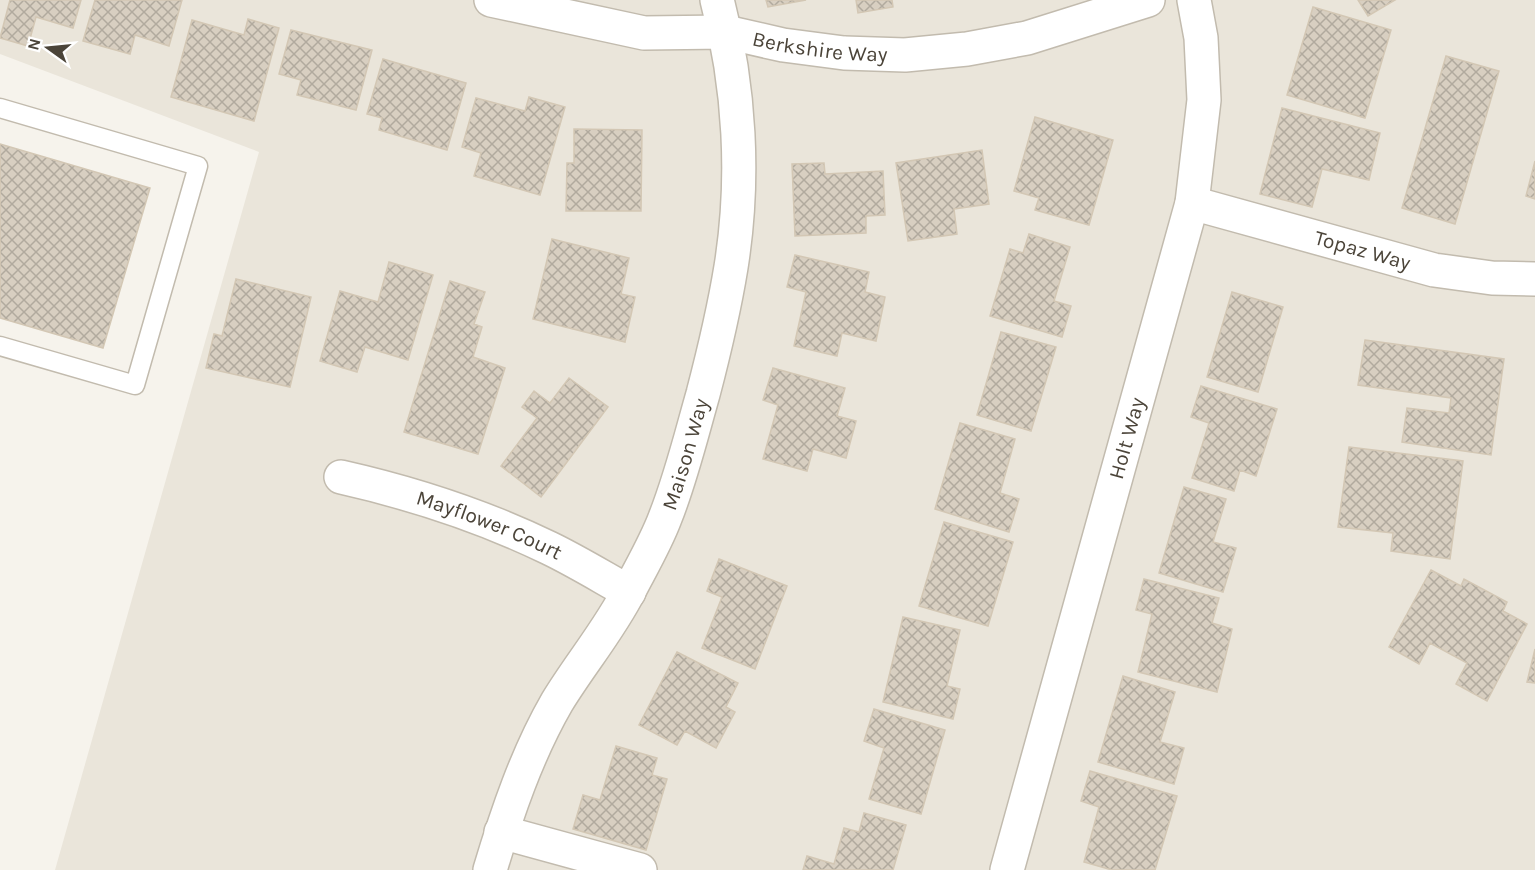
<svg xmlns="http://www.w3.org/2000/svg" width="1535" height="870" viewBox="0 0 1535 870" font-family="Karla,sans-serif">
  <defs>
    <pattern id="building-cross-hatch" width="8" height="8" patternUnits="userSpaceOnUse" patternTransform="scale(1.5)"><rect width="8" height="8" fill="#d8cfc1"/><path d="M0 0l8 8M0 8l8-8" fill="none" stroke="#b1aa9e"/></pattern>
  </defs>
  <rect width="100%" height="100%" fill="#f6f3ec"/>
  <!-- residential -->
  <path fill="#eae5da" d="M 0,0 L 1535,0 L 1535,870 L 55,870 L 259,152 L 0,54 Z"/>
  <!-- building -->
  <path fill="url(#building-cross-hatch)" stroke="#d3c7b4" stroke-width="1.5" d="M 10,0 L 81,0 L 73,28 L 36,17 L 28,46 L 0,38 Z
    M 95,0 L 182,0 L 169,46 L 135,35 L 130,54 L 83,41 Z
    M 766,0 L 806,0 L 768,7 Z
    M 856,0 L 892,0 L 893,7 L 858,13 Z
    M 1358,0 L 1395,0 L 1368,16 Z
    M 1313,7 L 1391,30 L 1365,118 L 1287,95 Z
    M 248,19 L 279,28 L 254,121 L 171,97 L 192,20 L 244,35 Z
    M 291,30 L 372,50 L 356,110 L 297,95 L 301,80 L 279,74 Z
    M 1446,56 L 1499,71 L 1455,224 L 1402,208 Z
    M 383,59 L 466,83 L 447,150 L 379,130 L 382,118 L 367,114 Z
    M 529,97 L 565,107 L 540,195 L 474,176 L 481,153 L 462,147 L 476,98 L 525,111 Z
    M 1282,108 L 1380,133 L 1369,180 L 1322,169 L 1312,207 L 1260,194 Z
    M 1035,117 L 1113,140 L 1089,225 L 1035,210 L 1039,198 L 1014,191 Z
    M 574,129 L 642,130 L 641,211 L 566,211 L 567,163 L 574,163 Z
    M 0,144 L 150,188 L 103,348 L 0,318 Z
    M 982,150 L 989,204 L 954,209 L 957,234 L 908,241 L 896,163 Z
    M 1535,161 L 1535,199 L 1526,196 Z
    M 824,163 L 825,174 L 883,171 L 885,215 L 866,216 L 866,233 L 795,236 L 792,164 Z
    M 1029,234 L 1070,247 L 1054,301 L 1071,306 L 1062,337 L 990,316 L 1010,249 L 1023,253 Z
    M 552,239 L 629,258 L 621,294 L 635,297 L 625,342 L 533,319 Z
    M 795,255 L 869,272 L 865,292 L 885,297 L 876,341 L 842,333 L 837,356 L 794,346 L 806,292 L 787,287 Z
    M 389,262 L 433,275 L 408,360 L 365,347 L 357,372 L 320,361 L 340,291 L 378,302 Z
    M 236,279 L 311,297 L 290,387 L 206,368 L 214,334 L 222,336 Z
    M 450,281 L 485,292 L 474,324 L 482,327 L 473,357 L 505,368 L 478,454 L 404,432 Z
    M 1232,292 L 1283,307 L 1258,392 L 1207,377 Z
    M 1001,332 L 1056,347 L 1031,431 L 977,415 Z
    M 1365,340 L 1504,359 L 1491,455 L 1402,442 L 1407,408 L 1449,413 L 1451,398 L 1358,385 Z
    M 773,368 L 845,388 L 837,416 L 856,421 L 846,458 L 813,449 L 807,471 L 763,459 L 778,405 L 763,400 Z
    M 569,378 L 608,407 L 541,497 L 501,466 L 537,418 L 522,407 L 534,391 L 550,403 Z
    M 1201,386 L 1277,409 L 1256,476 L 1240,470 L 1234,491 L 1192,478 L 1209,423 L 1191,417 Z
    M 960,423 L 1015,439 L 1000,493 L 1019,499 L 1009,532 L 935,509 Z
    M 1349,447 L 1463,461 L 1450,559 L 1391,551 L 1393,533 L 1338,527 Z
    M 1184,487 L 1226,499 L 1213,542 L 1236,548 L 1223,592 L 1159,573 Z
    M 944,522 L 1013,542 L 988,626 L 919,606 Z
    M 719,559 L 787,586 L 755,669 L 702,648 L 722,597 L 707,591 Z
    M 1431,570 L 1461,586 L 1464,579 L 1507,602 L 1503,611 L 1527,624 L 1487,701 L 1456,684 L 1467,663 L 1430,643 L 1419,664 L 1389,647 Z
    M 1144,579 L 1219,598 L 1212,623 L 1232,629 L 1217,692 L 1138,672 L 1152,614 L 1136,610 Z
    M 903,617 L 960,630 L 947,686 L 960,689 L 953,719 L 883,702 Z
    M 1535,649 L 1535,683 L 1527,682 Z
    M 677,652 L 738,683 L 726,707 L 735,712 L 716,748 L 685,731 L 677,745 L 639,725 Z
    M 1123,676 L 1175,692 L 1160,742 L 1184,748 L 1174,784 L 1098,762 Z
    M 874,709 L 945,730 L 921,814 L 869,799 L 884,748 L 864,741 Z
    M 616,746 L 657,758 L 652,775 L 667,779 L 646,850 L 573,829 L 583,795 L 600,800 Z
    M 1090,771 L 1177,796 L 1155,870 L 1112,870 L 1084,862 L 1099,807 L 1081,801 Z
    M 864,813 L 906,825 L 893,870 L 803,870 L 807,856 L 834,864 L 844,828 L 859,832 Z"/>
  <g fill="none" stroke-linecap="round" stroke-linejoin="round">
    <!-- lane casing -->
    <g stroke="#c2bbae" stroke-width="21">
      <path id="lane" d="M 0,108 L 198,166 L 135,385 L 0,346"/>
    </g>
    <!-- street casing -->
    <g stroke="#c2bbae" stroke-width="36">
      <g id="street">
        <path id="s1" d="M 491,0 L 644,33 L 726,32 L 783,45 L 844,53 L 905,55 L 967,49 L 1027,38 L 1148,0"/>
        <path id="s2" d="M 1192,203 L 1434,270 L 1492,278 L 1535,279"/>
        <path id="s3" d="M 341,477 C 412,493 483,516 549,548 C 576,561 602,577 629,592"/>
        <path d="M 501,832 L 640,870"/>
        <path id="s4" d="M 490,870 C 507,813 527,754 557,702 C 580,664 610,629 630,589 C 642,566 656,542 665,518 C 681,478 691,436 703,394 C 714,352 724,310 731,267 C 745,180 740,86 717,0"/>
        <path id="s5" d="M 1007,870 L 1192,203 L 1204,100 L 1201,38 L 1194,0"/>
      </g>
    </g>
    <!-- lane -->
    <use href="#lane" stroke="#fff" stroke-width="18"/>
    <!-- street -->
    <use href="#street" stroke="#fff" stroke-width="33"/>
  </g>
  <g text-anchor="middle" stroke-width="4.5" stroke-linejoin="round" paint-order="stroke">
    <!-- street labels -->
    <g font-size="21" fill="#4b4439" stroke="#fff">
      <text dy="7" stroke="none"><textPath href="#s1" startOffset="334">Berkshire Way</textPath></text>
      <text dy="7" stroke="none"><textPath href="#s2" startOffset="177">Topaz Way</textPath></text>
      <text dy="7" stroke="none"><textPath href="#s5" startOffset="448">Holt Way</textPath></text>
      <text dy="7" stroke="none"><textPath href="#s4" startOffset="462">Maison Way</textPath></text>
      <text dy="7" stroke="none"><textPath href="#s3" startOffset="156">Mayflower Court</textPath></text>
    </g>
  </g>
  <!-- north arrow -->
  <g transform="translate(48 48) rotate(285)" stroke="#ffffff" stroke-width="4.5" paint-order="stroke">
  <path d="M0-4.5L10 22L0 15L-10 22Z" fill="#4b4439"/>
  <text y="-9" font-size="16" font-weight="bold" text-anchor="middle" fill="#4b4439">N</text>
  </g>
</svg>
